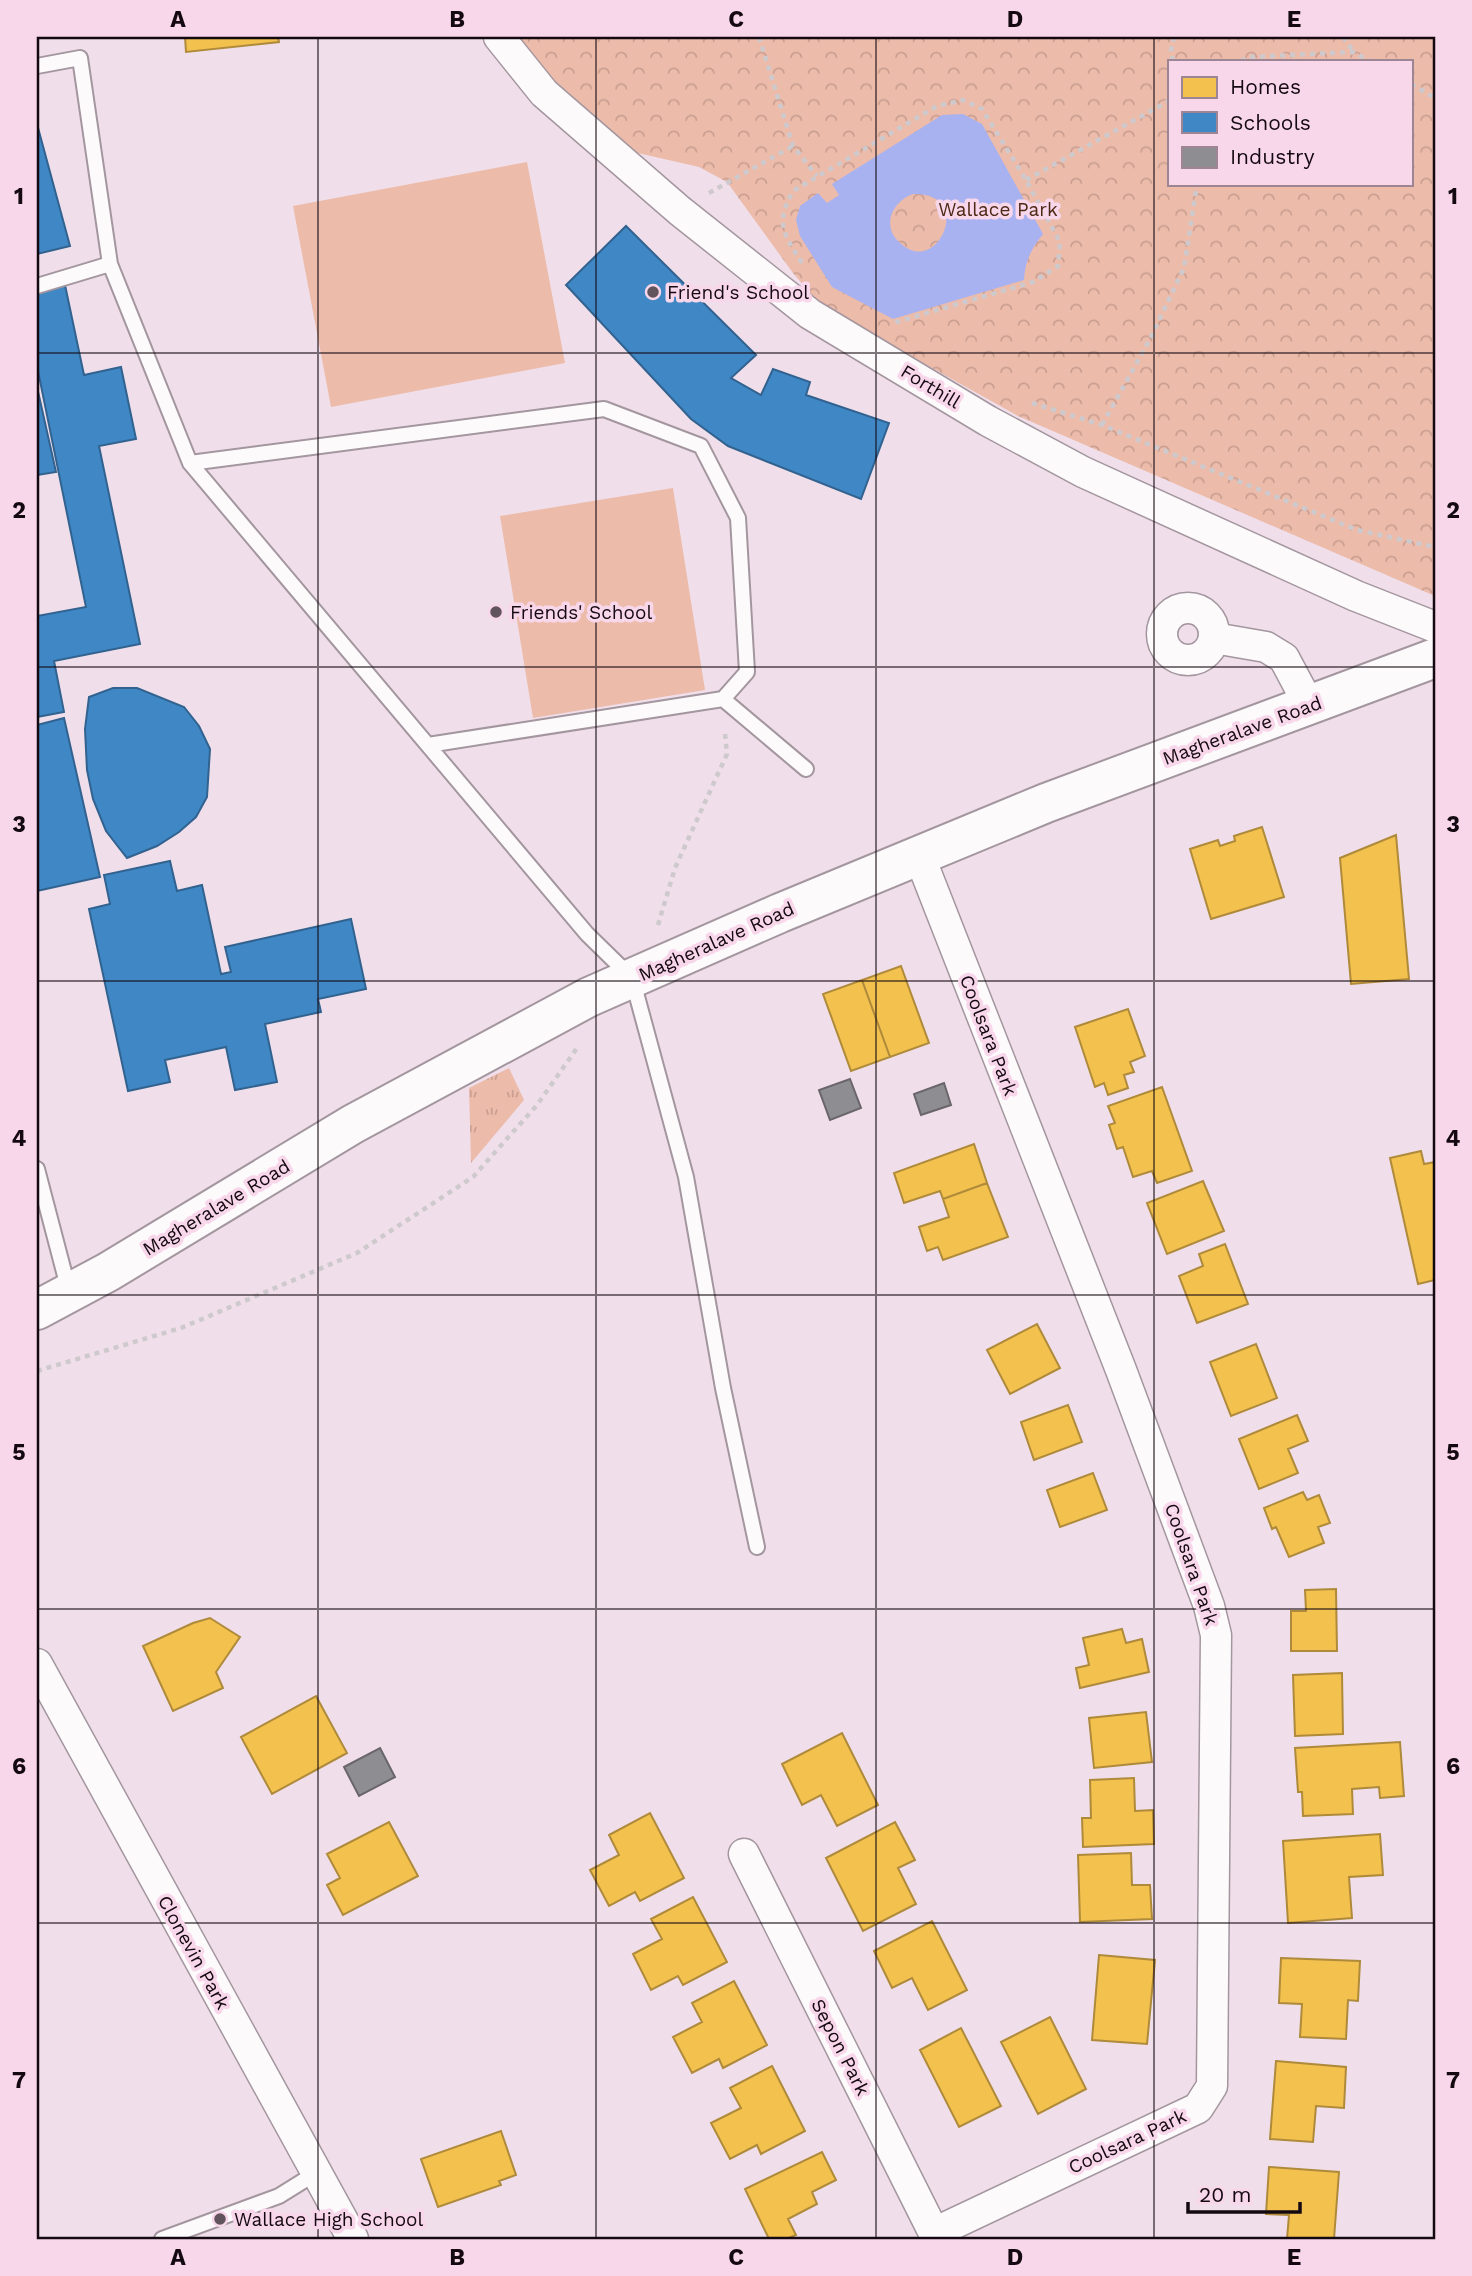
<svg xmlns="http://www.w3.org/2000/svg" width="1472" height="2276" viewBox="0 0 1472 2276" font-family="'Work Sans',sans-serif">
  <defs>
    <pattern id="grass-tufts" width="24" height="20" patternUnits="userSpaceOnUse" patternTransform="scale(1.75)"><rect width="24" height="20" fill="#ecbbaa"/><path d="M3 7l-1-3M5 7V3M7 7l1-3M15 17l-1-3M17 17v-4M19 17l1-3" fill="none" stroke="#ca9f91"/></pattern>
    <pattern id="forest-crowns" width="20" height="18" patternUnits="userSpaceOnUse" patternTransform="scale(1.75)"><rect width="20" height="18" fill="#ecbbaa"/><path d="M2 6a3 3 0 1 1 6 0M12 15a3 3 0 1 1 6 0" fill="none" stroke="#ca9f91"/></pattern>
  </defs>
  <rect width="100%" height="100%" fill="#f0dfea"/>
  <!-- grass -->
  <path fill="url(#grass-tufts)" d="M 509,1068 L 524,1100 L 471,1163 L 469,1088 Z"/>
  <!-- forest -->
  <path fill="url(#forest-crowns)" fill-rule="evenodd" d="M 513,37 L 1435,37 L 1435,596 L 1018,416 L 821,306 L 793,273 L 727,182 L 699,167 L 638,153 L 554,87 ZM 1169,61 L 1411,61 L 1411,184 L 1169,184 Z"/>
  <!-- pitch -->
  <path fill="#ecbbaa" d="M 527,162 L 565,363 L 331,407 L 293,206 Z
    M 673,488 L 705,690 L 533,718 L 500,516 Z"/>
  <!-- water -->
  <path fill="#a9b2f0" fill-rule="evenodd" d="M 963,114 L 982,124 L 1043,234 C 1031,249 1025,261 1024,280 L 893,319 L 832,287 L 800,236 L 796,220 L 800,206 L 818,193 L 827,203 L 839,195 L 832,184 L 942,115 ZM 913,194 C 976,192 937,280 899,242 C 881,225 893,201 913,194 Z"/>
  <!-- homes -->
  <path fill="#f2c14e" stroke="#af8a3b" stroke-width="2" d="M 185,37 L 278,37 L 279,42 L 186,52 Z
    M 1262,827 L 1284,897 L 1211,919 L 1190,849 L 1218,840 L 1220,846 L 1235,841 L 1234,836 Z
    M 1396,835 L 1409,979 L 1351,984 L 1340,858 Z
    M 901,966 L 929,1043 L 890,1057 L 862,980 Z
    M 862,980 L 890,1057 L 851,1071 L 823,994 Z
    M 1128,1009 L 1145,1056 L 1130,1062 L 1134,1072 L 1124,1075 L 1128,1088 L 1108,1095 L 1104,1083 L 1095,1087 L 1075,1027 Z
    M 1162,1087 L 1192,1171 L 1157,1183 L 1152,1171 L 1133,1177 L 1123,1147 L 1117,1149 L 1109,1125 L 1115,1123 L 1108,1106 Z
    M 974,1144 L 987,1183 L 943,1199 L 940,1191 L 904,1203 L 894,1173 Z
    M 1421,1151 L 1424,1164 L 1435,1162 L 1435,1280 L 1418,1284 L 1390,1158 Z
    M 1203,1181 L 1224,1231 L 1167,1254 L 1147,1203 Z
    M 987,1183 L 1008,1237 L 943,1260 L 938,1247 L 927,1251 L 919,1227 L 949,1217 L 943,1199 Z
    M 1225,1244 L 1248,1304 L 1197,1323 L 1179,1276 L 1203,1266 L 1199,1254 Z
    M 1037,1324 L 1060,1368 L 1010,1394 L 987,1350 Z
    M 1256,1344 L 1277,1398 L 1231,1416 L 1210,1362 Z
    M 1068,1405 L 1082,1442 L 1034,1460 L 1021,1422 Z
    M 1297,1415 L 1308,1441 L 1288,1449 L 1298,1473 L 1259,1489 L 1239,1439 Z
    M 1093,1473 L 1107,1510 L 1060,1527 L 1047,1490 Z
    M 1303,1492 L 1307,1500 L 1319,1495 L 1330,1523 L 1318,1527 L 1324,1543 L 1289,1557 L 1276,1527 L 1272,1529 L 1264,1508 Z
    M 1336,1589 L 1337,1651 L 1291,1651 L 1291,1611 L 1306,1611 L 1305,1590 Z
    M 210,1618 L 240,1637 L 216,1672 L 223,1688 L 173,1711 L 143,1646 L 193,1623 Z
    M 1122,1629 L 1126,1643 L 1142,1639 L 1149,1672 L 1080,1688 L 1076,1668 L 1089,1665 L 1083,1638 Z
    M 1342,1673 L 1343,1734 L 1295,1736 L 1293,1675 Z
    M 316,1696 L 347,1753 L 272,1794 L 241,1737 Z
    M 1146,1712 L 1152,1762 L 1094,1768 L 1089,1718 Z
    M 842,1733 L 878,1805 L 837,1826 L 821,1795 L 802,1805 L 782,1764 Z
    M 1400,1742 L 1404,1796 L 1380,1798 L 1379,1787 L 1352,1789 L 1353,1814 L 1303,1816 L 1302,1792 L 1298,1792 L 1295,1748 Z
    M 1134,1778 L 1135,1811 L 1153,1810 L 1154,1844 L 1083,1847 L 1082,1818 L 1091,1818 L 1090,1780 Z
    M 650,1813 L 684,1878 L 640,1901 L 635,1892 L 609,1906 L 590,1870 L 619,1855 L 609,1835 Z
    M 389,1822 L 418,1876 L 343,1915 L 327,1885 L 340,1878 L 327,1854 Z
    M 895,1822 L 915,1860 L 898,1868 L 916,1904 L 863,1931 L 826,1858 Z
    M 1380,1834 L 1383,1875 L 1349,1877 L 1352,1918 L 1288,1923 L 1283,1841 Z
    M 1131,1853 L 1132,1885 L 1150,1885 L 1152,1919 L 1080,1922 L 1078,1855 Z
    M 693,1897 L 727,1962 L 683,1985 L 678,1976 L 651,1990 L 633,1954 L 662,1939 L 651,1919 Z
    M 932,1921 L 967,1990 L 928,2010 L 912,1978 L 892,1988 L 874,1951 Z
    M 1099,1955 L 1155,1960 L 1147,2044 L 1092,2040 Z
    M 1281,1958 L 1360,1961 L 1358,2001 L 1348,2000 L 1346,2039 L 1300,2037 L 1302,2004 L 1279,2003 Z
    M 734,1981 L 767,2045 L 723,2068 L 719,2059 L 692,2073 L 673,2037 L 702,2022 L 692,2003 Z
    M 1050,2017 L 1086,2089 L 1038,2114 L 1001,2042 Z
    M 961,2028 L 1001,2106 L 959,2127 L 920,2050 Z
    M 1276,2061 L 1346,2067 L 1344,2108 L 1316,2106 L 1313,2142 L 1270,2139 Z
    M 772,2066 L 805,2131 L 761,2154 L 757,2145 L 730,2159 L 711,2123 L 741,2108 L 730,2088 Z
    M 501,2131 L 516,2175 L 499,2181 L 501,2185 L 438,2207 L 421,2159 Z
    M 822,2152 L 836,2180 L 812,2192 L 817,2204 L 788,2219 L 796,2235 L 786,2239 L 769,2239 L 745,2189 Z
    M 1269,2167 L 1339,2172 L 1334,2239 L 1287,2239 L 1289,2215 L 1266,2214 Z"/>
  <!-- schools -->
  <path fill="#3f88c5" stroke="#32628f" stroke-width="2" d="M 37,124 L 70,246 L 37,254 Z
    M 626,226 L 756,355 L 731,378 L 761,395 L 773,369 L 810,382 L 806,395 L 889,423 L 861,499 L 728,446 L 691,419 L 566,285 Z
    M 65,285 L 84,375 L 121,367 L 136,439 L 99,446 L 140,644 L 54,661 L 64,712 L 37,717 L 37,616 L 86,607 L 37,366 L 37,294 Z
    M 37,387 L 56,472 L 37,475 Z
    M 113,688 L 137,688 L 184,707 L 199,726 L 210,749 L 207,797 L 196,817 L 179,832 L 157,846 L 127,858 L 106,831 L 93,799 L 87,770 L 85,729 L 89,697 Z
    M 64,718 L 100,877 L 37,891 L 37,725 Z
    M 170,861 L 177,891 L 202,885 L 221,974 L 231,972 L 225,947 L 351,919 L 366,989 L 318,999 L 321,1012 L 265,1024 L 277,1082 L 235,1090 L 226,1047 L 165,1060 L 170,1082 L 128,1091 L 89,909 L 110,904 L 104,875 Z"/>
  <!-- industry -->
  <path fill="#8d8d92" stroke="#69656b" stroke-width="2" d="M 850,1079 L 861,1108 L 830,1120 L 819,1090 Z
    M 944,1083 L 951,1105 L 921,1115 L 914,1094 Z
    M 380,1748 L 395,1777 L 359,1796 L 344,1767 Z"/>
  <g fill="none" stroke-linecap="round" stroke-linejoin="round">
    <!-- lane casing -->
    <g stroke="#a3969e" stroke-width="18">
      <path id="lane" d="M 37,66 L 80,58 L 110,264
        M 37,286 L 110,264 L 190,463 L 587,934 L 632,978 L 686,1177 L 723,1388 L 757,1547
        M 190,463 L 604,409 L 701,446 L 738,518 L 747,672 L 723,699
        M 428,745 L 723,699 L 806,769
        M 37,1169 L 69,1291
        M 162,2239 L 279,2196 L 316,2173"/>
    </g>
    <!-- street casing -->
    <g stroke="#a3969e" stroke-width="33">
      <path id="street" d="M 499,37 L 544,93 L 680,211 L 810,314 L 988,421 L 1083,472 L 1356,596 L 1435,627
        M1162 634a26 26 0 1 1 52 0a26 26 0 1 1-52 0Z
        M 1214,638 L 1266,647 L 1284,658 L 1309,705
        M 919,855 L 1121,1370 L 1209,1606 L 1216,1635 L 1212,2086 L 1198,2108 L 934,2233
        M 37,1664 L 353,2239
        M 744,1854 L 937,2239"/>
    </g>
    <!-- secondary casing -->
    <g stroke="#a3969e" stroke-width="42">
      <path id="secondary" d="M 37,1310 L 108,1272 L 353,1124 L 589,997 L 780,913 L 1046,803 L 1435,658"/>
    </g>
    <!-- path -->
    <path stroke="#cec9cc" stroke-width="4.5" stroke-dasharray="5 5" stroke-linecap="butt" d="M 759,37 L 793,146 L 817,176
      M 1343,37 L 1353,51
      M 1173,61 L 1171,51 L 1174,37
      M 1241,61 L 1249,57 L 1353,52 L 1370,61
      M 1411,84 L 1435,98
      M 1026,180 L 1169,101
      M 709,193 L 793,146
      M 802,263 C 783,233 775,224 793,191 L 937,106 L 963,100 L 982,109 L 1026,180 L 1060,242 L 1058,266 L 1033,282 L 893,323
      M 1032,403 L 1102,425 L 1357,530 L 1435,547
      M 1102,425 L 1150,339 L 1184,268 L 1197,184
      M 658,925 L 675,868 L 727,754 L 725,734
      M 37,1371 L 181,1328 L 357,1253 L 473,1177 L 537,1105 L 577,1048"/>
    <!-- lane -->
    <use href="#lane" stroke="#fdfafc" stroke-width="14"/>
    <!-- street -->
    <use href="#street" stroke="#fdfafc" stroke-width="30"/>
    <!-- secondary -->
    <use href="#secondary" stroke="#fdfafc" stroke-width="38"/>
  </g>
  <!-- grid -->
  <path fill="none" stroke="#140910" stroke-width="2" stroke-opacity="0.55" d="M 318,37 L 318,2239M 596,37 L 596,2239M 876,37 L 876,2239M 1154,37 L 1154,2239M 37,353 L 1435,353M 37,667 L 1435,667M 37,981 L 1435,981M 37,1295 L 1435,1295M 37,1609 L 1435,1609M 37,1923 L 1435,1923"/>
  <!-- markers -->
  <g fill="#61545c" stroke="#f8d7eb" stroke-width="2.5">
    <circle cx="653" cy="292" r="7"/>
    <circle cx="496" cy="612" r="7"/>
    <circle cx="220" cy="2219" r="7"/>
  </g>
  <g text-anchor="middle" stroke-width="7" stroke-linejoin="round" paint-order="stroke">
    <!-- park labels -->
    <g font-size="19" fill="#4d2914" stroke="#f8d7eb">
      <text x="998" y="216">Wallace Park</text>
    </g>
    <!-- poi labels -->
    <g font-size="19" fill="#140910" stroke="#f8d7eb" text-anchor="start">
      <text x="667" y="299">Friend's School</text>
      <text x="510" y="619">Friends' School</text>
      <text x="234" y="2226">Wallace High School</text>
    </g>
    <!-- street labels -->
    <g font-size="19" fill="#140910" stroke="#f8d7eb">
      <text transform="translate(931 386) rotate(31)" y="7">Forthill</text>
      <text transform="translate(1242 730) rotate(-20)" y="7">Magheralave Road</text>
      <text transform="translate(716 941) rotate(-24)" y="7">Magheralave Road</text>
      <text transform="translate(989 1035) rotate(69)" y="7">Coolsara Park</text>
      <text transform="translate(216 1207) rotate(-31)" y="7">Magheralave Road</text>
      <text transform="translate(1192 1564) rotate(71)" y="7">Coolsara Park</text>
      <text transform="translate(194 1952) rotate(61)" y="7">Clonevin Park</text>
      <text transform="translate(841 2047) rotate(63)" y="7">Sepon Park</text>
      <text transform="translate(1127 2141) rotate(-25)" y="7">Coolsara Park</text>
    </g>
  </g>
  <!-- border -->
  <rect width="1472" height="2276" fill="none" stroke="#f8d7eb" stroke-width="77"/>
  <!-- legend -->
  <rect x="1168" y="60" width="245" height="126" fill="#f8d7eb" stroke="#9d8593" stroke-width="2"/>
  <rect x="1182" y="77" width="35" height="21" fill="#f2c14e" stroke="#9d8593" stroke-width="2"/>
  <text x="1230" y="94" font-size="21" fill="#140910">Homes</text>
  <rect x="1182" y="112" width="35" height="21" fill="#3f88c5" stroke="#9d8593" stroke-width="2"/>
  <text x="1230" y="130" font-size="21" fill="#140910">Schools</text>
  <rect x="1182" y="147" width="35" height="21" fill="#8d8d92" stroke="#9d8593" stroke-width="2"/>
  <text x="1230" y="164" font-size="21" fill="#140910">Industry</text>
  <!-- scale -->
  <path d="M1188 2202v10h112v-10" fill="none" stroke="#140910" stroke-width="3.5"/>
  <text x="1199" y="2202" font-size="21" fill="#140910" stroke="#f8d7eb" stroke-width="5" paint-order="stroke">20 m</text>
  <rect x="38" y="38" width="1396" height="2200" fill="none" stroke="#140910" stroke-width="2.5"/>
  <g font-size="23" text-anchor="middle" font-weight="bold" fill="#140910">
    <text x="178" y="27">A</text>
    <text x="457" y="27">B</text>
    <text x="736" y="27">C</text>
    <text x="1015" y="27">D</text>
    <text x="1294" y="27">E</text>
    <text x="19" y="204">1</text>
    <text x="1453" y="204">1</text>
    <text x="19" y="518">2</text>
    <text x="1453" y="518">2</text>
    <text x="19" y="832">3</text>
    <text x="1453" y="832">3</text>
    <text x="19" y="1146">4</text>
    <text x="1453" y="1146">4</text>
    <text x="19" y="1460">5</text>
    <text x="1453" y="1460">5</text>
    <text x="19" y="1774">6</text>
    <text x="1453" y="1774">6</text>
    <text x="19" y="2088">7</text>
    <text x="1453" y="2088">7</text>
    <text x="178" y="2265">A</text>
    <text x="457" y="2265">B</text>
    <text x="736" y="2265">C</text>
    <text x="1015" y="2265">D</text>
    <text x="1294" y="2265">E</text>
  </g>
</svg>
